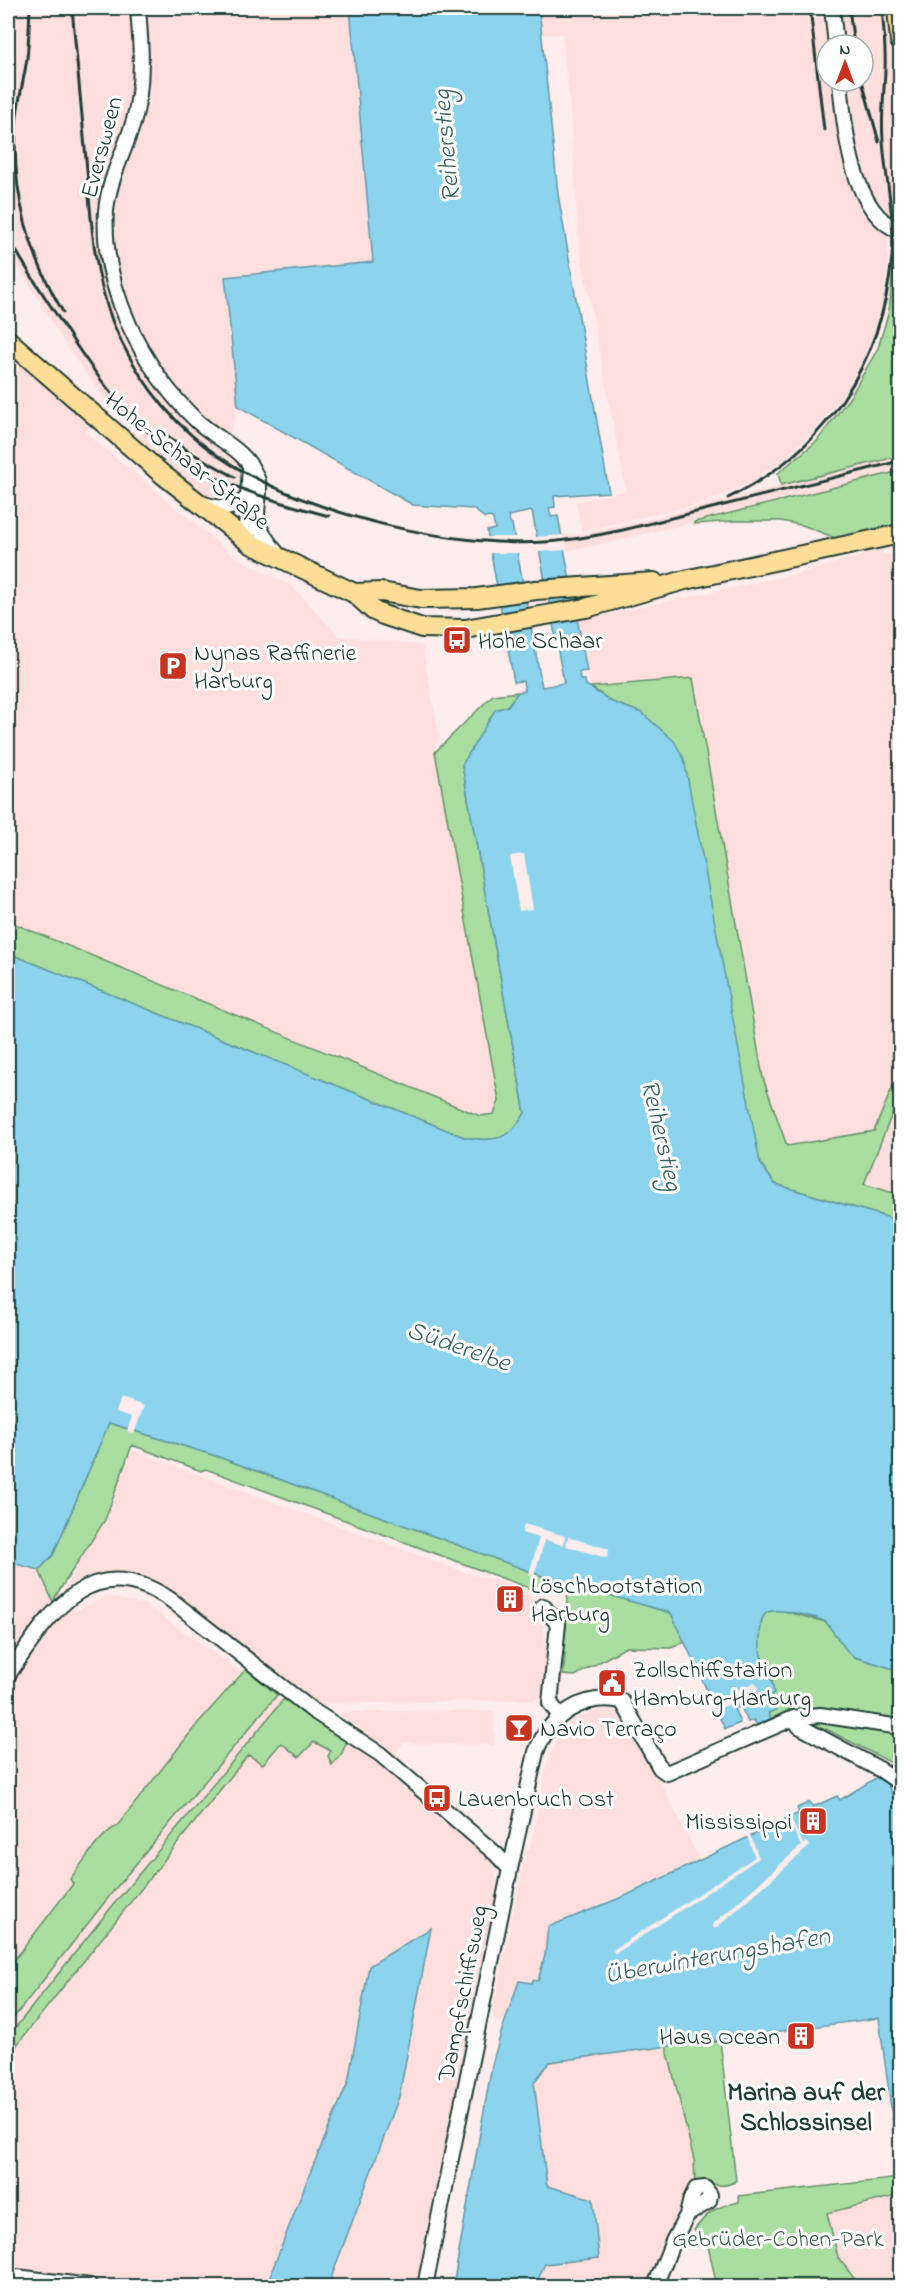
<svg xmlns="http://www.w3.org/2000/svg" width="908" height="2294" viewBox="0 0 908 2294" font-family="'Indie Flower',sans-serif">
  <rect width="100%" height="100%" fill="#ffecec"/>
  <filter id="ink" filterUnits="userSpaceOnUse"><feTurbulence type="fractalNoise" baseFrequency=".0167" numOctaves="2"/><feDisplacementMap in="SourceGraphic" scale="12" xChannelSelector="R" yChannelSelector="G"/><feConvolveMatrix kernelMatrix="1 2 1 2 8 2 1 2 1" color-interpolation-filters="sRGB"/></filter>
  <g filter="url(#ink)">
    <!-- built -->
    <path fill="#ffdfde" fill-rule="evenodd" d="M 8,8 L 350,8 L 373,262 L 225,277 L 238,406 L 224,450 L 239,462 L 244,470 L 244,493 L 227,504 L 207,498 L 136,441 L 142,433 L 108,403 L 67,348 L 8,248 Z
      M 539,8 L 900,8 L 900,242 L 888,238 L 888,266 L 883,302 L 870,343 L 848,388 L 815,430 L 784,459 L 752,481 L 708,502 L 581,531 L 576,502 L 626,491 L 579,244 L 570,109 L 562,34 L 542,35 ZM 827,45 L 863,45 L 863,81 L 827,81 Z
      M 8,354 L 90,426 L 85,432 L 235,557 L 292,586 L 339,636 L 422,645 L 439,735 L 435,752 L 499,1101 L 494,1114 L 480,1116 L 8,921 Z
      M 900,456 L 900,471 L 608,543 L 567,550 L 564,535 L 574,535 L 638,522 Z
      M 883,549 L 883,554 L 900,554 L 900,1195 L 864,1184 L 884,1135 L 874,1131 L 787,1147 L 763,1078 L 693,678 L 591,687 L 579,620 L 797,574 Z
      M 132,1450 L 467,1573 L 519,1586 L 533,1600 L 537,1615 L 544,1627 L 546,1696 L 533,1700 L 316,1704 L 174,1592 L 149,1577 L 121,1572 L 98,1574 L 86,1577 L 64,1589 L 105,1519 Z
      M 8,1562 L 39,1570 L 54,1603 L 76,1611 L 106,1596 L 146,1605 L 295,1710 L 352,1743 L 490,1858 L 498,1883 L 477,1998 L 419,2286 L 328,2286 L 399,2097 L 431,1929 L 369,1966 L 348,2082 L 308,2178 L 266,2286 L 50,2286 L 8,2281 Z
      M 599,1709 L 625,1711 L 700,1861 L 548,1927 L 545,1955 L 538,1981 L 532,1983 L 519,1982 L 506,2018 L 497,2023 L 492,2014 L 521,1873 L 527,1850 L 530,1849 L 548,1759 L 563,1729 L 573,1719 Z
      M 494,1711 L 494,1745 L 403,1743 L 398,1749 L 401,1761 L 358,1727 L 339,1716 L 342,1712 Z
      M 666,2045 L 691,2146 L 696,2173 L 695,2183 L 687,2195 L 668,2241 L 655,2286 L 535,2286 L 545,2264 L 599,2257 L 547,2186 L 534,2082 L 550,2062 Z
      M 900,2195 L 900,2286 L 860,2286 L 838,2257 L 827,2213 Z"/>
    <!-- green -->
    <path fill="#a9dea0" stroke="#648e6a" stroke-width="1.5" d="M 896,240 L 900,242 L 900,456 L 781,485 L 778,473 L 817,441 L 850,397 L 878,348 L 889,311 Z
      M 900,471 L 900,528 L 840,540 L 805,526 L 781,521 L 735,521 L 694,524 L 694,522 Z
      M 693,678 L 763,1078 L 787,1146 L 874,1131 L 900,1069 L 900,1094 L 864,1184 L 900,1195 L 900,1221 L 775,1184 L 760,1163 L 642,713 L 612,702 L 591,687 Z
      M 518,692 L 462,765 L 525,1113 C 510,1140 493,1143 464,1137 L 8,953 L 8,921 L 480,1116 L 494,1114 L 499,1101 L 435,752 L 493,695 Z
      M 109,1423 L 216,1456 L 545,1577 L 541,1590 L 537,1591 L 206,1469 L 201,1471 L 132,1445 L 105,1520 L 55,1597 L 54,1604 L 39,1570 L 53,1555 Z
      M 569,1583 L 671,1613 L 685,1642 L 671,1648 L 626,1647 L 575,1676 L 563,1675 L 565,1653 L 561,1652 Z
      M 780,1610 L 826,1622 L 848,1652 L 855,1657 L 900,1671 L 900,1720 L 837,1710 L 800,1709 L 796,1706 L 771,1719 C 765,1707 770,1691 773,1679 C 769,1672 763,1664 761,1657 C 758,1646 757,1621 766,1613 C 770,1610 775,1611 780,1610 Z
      M 246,1669 L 277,1695 L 115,1889 L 8,2025 L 9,1963 L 12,1963 L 73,1884 L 70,1879 C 82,1864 100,1834 117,1826 L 198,1723 Z
      M 284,1699 L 347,1741 L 342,1753 L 332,1765 L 328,1756 L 331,1751 L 314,1742 L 299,1757 L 281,1743 L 263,1764 L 248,1755 L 8,2056 L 8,2037 L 105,1915 Z
      M 833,1721 L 900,1731 L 900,1755 L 895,1752 L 891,1758 L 899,1762 L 894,1769 L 889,1769 L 892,1763 L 826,1729 L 824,1732 L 804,1722 Z
      M 720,2040 L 736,2181 C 726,2187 717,2187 707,2181 L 695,2183 L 694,2160 L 666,2045 C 678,2044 712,2045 720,2040 Z
      M 900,2178 L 900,2195 L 827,2213 L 838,2257 L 859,2285 L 842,2284 L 838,2286 L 717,2286 L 708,2246 L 694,2230 C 709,2211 714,2207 739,2202 L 738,2196 Z"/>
    <!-- water -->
    <path fill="#8cd4ed" stroke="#6098a3" stroke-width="1.5" fill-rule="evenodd" d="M 350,8 L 539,8 L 558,194 L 609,492 L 554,496 L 555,507 L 549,508 L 551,517 L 558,516 L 587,671 L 579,672 L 580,680 L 585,680 L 586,685 L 612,702 L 642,713 L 674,741 L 684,759 L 760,1163 L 775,1184 L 900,1221 L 900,1671 L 855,1657 L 848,1652 L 826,1622 C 816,1617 775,1606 766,1613 C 760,1618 761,1628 760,1635 C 760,1643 759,1651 762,1658 C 767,1673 772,1675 774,1693 L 769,1696 L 776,1710 L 768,1713 L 771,1719 L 757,1725 L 754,1720 L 748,1722 L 741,1707 L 734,1708 L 740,1723 L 725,1729 L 671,1613 L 545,1577 L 216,1456 L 109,1423 L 53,1555 L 39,1570 L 8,1562 L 8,953 L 464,1137 C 493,1143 510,1140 525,1113 L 462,765 L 495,710 L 508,706 L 518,692 L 525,691 L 523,681 L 514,682 L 487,531 L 495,529 L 493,519 L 490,517 L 485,518 L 473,509 L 413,505 L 238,406 L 225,277 L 373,262 ZM 532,511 L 564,683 L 542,687 L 512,524 L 510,523 L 508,516 Z
      M 877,1777 L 886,1782 L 900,1811 L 900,2175 L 879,2018 L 550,2062 L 534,2082 L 547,2186 L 593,2199 L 599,2258 L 545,2264 L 535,2286 L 453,2286 L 492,2065 L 501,2033 L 519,1981 L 532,1983 L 533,1980 L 538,1981 L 545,1955 L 548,1927 L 627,1895 L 799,1813 L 797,1808 L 810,1802 L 813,1807 L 837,1796 L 840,1800 Z
      M 431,1928 L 399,2097 L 328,2286 L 266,2286 L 308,2178 L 348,2082 L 369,1966 Z"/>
    <!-- pier -->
    <path fill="#ffecec" d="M 564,535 L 567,550 L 537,552 L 534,537 Z
      M 487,537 L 517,537 L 520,553 L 488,553 Z
      M 524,854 L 533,909 L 519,911 L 510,856 Z
      M 121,1398 L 144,1406 L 134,1434 L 127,1431 L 132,1417 L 116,1412 Z
      M 524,1524 L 565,1536 L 563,1545 L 545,1540 L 534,1576 L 529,1574 L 539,1538 L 522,1533 Z
      M 568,1537 L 609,1549 L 607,1558 L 566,1546 Z
      M 755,1682 L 759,1690 L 721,1708 L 717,1700 Z
      M 788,1814 L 803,1844 L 806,1842 L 810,1846 L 715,1929 L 712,1925 L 801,1846 L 786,1815 Z
      M 750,1835 L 759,1858 L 615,1954 L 613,1950 L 755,1857 L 747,1836 Z"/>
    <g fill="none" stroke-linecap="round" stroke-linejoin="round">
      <!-- minor casing -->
      <g stroke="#1f3d34" stroke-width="18">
        <path id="minor" d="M 138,8 C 141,45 144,83 134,120 C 125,151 109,178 106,211 C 101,287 143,370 197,421 C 213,436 238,447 250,465 C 265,488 257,493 257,516 C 258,531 271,545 279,556
          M 832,8 L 836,45
          M 840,81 C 844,126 851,213 900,231
          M 250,467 L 246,528 L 251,544
          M 204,504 C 222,510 235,510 249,496
          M 543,1606 L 558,1624 L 550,1703 L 560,1716
          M 8,1675 C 49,1615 89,1546 171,1600 L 312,1710 L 380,1754 L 496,1854 L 510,1869
          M 794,1718 L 799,1726 L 881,1770 L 900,1783
          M 8,2276 L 90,2286
          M 425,2286 L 510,1869 L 536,1752 C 550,1715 583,1693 622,1701 L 660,1768 L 667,1773 L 794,1718 L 820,1715 L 900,1727
          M 655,2286 L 673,2241 L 687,2215 L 691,2199 L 696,2189 L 705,2188 L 710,2195 L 709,2201 L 687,2215"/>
      </g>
      <!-- major casing -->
      <g stroke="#1f3d34" stroke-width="22">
        <path id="major" d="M 897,8 L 900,41
          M 8,340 L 162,474 L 251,544 L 354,593 L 374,611 L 383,615 L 422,628 L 465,629 L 586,608 L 685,580 L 900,534
          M 354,593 L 381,592 L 421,599 L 477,598 L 536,590 L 654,582"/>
      </g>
      <!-- minor -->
      <use href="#minor" stroke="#fff" stroke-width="14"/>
      <!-- major -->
      <use href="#major" stroke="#fede96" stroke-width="18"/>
      <!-- rail -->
      <path stroke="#1f3d34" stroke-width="3" d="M 30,8 C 29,24 29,41 27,58 C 24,81 17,103 16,127 C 11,192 30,256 63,312
        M 72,8 C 77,62 82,116 87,170 C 91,222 94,274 113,323 C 133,371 165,416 206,447 C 289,512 462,554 566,540 C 610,535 653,522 696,512 C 764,495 832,478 900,461
        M 810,8 L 824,130
        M 849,8 L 854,45
        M 862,81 L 879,142
        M 8,236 C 22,263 39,288 56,314 C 96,378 139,438 208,474 C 246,493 288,505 329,516
        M 161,431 L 188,451 L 235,477
        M 728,498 C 825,451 882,364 892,257 C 896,218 885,179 883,139 C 881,117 884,94 885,71 C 886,50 884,29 882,8"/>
    </g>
  </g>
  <!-- icons -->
  <defs>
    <g id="bus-square" transform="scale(1.5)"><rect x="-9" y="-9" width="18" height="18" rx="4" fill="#c8321e" stroke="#fff"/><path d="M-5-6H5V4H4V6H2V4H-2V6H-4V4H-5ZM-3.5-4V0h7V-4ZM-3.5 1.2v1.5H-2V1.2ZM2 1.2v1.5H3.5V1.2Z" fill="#fff"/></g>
    <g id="parking-square" transform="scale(1.5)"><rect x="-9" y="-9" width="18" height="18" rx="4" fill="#c8321e" stroke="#fff"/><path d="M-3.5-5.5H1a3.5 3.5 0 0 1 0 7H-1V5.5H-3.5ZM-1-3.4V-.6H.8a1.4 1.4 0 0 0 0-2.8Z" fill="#fff"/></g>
    <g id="building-square" transform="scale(1.5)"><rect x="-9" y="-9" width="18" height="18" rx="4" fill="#c8321e" stroke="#fff"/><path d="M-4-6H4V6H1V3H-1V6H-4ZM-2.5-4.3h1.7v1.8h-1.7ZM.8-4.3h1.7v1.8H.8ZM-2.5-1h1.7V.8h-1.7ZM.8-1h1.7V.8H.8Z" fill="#fff"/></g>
    <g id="civic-square" transform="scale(1.5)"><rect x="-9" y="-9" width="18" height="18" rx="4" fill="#c8321e" stroke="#fff"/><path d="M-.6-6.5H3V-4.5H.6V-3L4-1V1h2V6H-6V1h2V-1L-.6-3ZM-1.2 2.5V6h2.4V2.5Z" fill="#fff"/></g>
    <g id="bar-square" transform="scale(1.5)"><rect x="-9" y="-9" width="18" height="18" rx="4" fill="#c8321e" stroke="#fff"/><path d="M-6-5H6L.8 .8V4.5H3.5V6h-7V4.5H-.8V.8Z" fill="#fff"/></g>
  </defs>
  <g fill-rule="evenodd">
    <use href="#bus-square" x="457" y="640"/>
    <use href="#parking-square" x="173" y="666"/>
    <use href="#building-square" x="510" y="1599"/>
    <use href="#civic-square" x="612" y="1683"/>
    <use href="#bar-square" x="519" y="1728"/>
    <use href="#bus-square" x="437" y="1798"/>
    <use href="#building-square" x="813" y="1821"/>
    <use href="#building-square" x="801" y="2036"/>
  </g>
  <g text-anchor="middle" stroke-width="6" stroke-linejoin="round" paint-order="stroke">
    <!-- street labels -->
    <g font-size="24" fill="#1f3d34" stroke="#fff">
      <text transform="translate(101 147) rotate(-75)" y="8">Eversween</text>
      <text transform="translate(188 460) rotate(39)" y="8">Hohe-Schaar-Straße</text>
      <text transform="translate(462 1993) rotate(-79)" y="8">Dampfschiffsweg</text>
    </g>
    <!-- poi labels -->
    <g font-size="24" fill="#1f3d34" stroke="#fff" text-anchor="start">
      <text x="478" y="648">Hohe Schaar</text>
      <text x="194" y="660">Nynas Raffinerie<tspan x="194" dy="28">Harburg</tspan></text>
      <text x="531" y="1593">Löschbootstation<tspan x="531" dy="28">Harburg</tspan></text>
      <text x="633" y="1677">Zollschiffstation<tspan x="633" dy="28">Hamburg-Harburg</tspan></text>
      <text x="540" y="1736">Navio Terraço</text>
      <text x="458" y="1806">Lauenbruch Ost</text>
      <text x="792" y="1829" text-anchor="end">Mississippi</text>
      <text x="780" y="2044" text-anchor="end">Haus Ocean</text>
    </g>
    <!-- park labels -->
    <g font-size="24" fill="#42654f" stroke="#fff">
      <text x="778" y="2246">Gebrüder-Cohen-Park</text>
    </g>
    <!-- water labels -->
    <g font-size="26" font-style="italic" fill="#3a6362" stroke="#fff">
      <text transform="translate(445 146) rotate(-95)" y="9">Reiherstieg</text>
      <text transform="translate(663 1135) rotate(77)" y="9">Reiherstieg</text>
      <text transform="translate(459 1345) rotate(19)" y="9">Süderelbe</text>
      <text transform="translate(717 1954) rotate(-10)" y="9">Überwinterungshafen</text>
    </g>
    <!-- neighbourhood labels -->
    <g font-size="26" font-weight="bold" fill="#1f3d34" stroke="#fff">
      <text x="806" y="2100">Marina auf der<tspan x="806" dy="30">Schlossinsel</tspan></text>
    </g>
  </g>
  <!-- margin -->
  <rect width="908" height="2294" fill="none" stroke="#fff" stroke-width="30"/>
  <rect x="15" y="15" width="878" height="2264" fill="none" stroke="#1f3d34" stroke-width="2" filter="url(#ink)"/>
  <!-- north arrow -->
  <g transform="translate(845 63)"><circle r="28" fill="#ffffff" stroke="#a5b1ae" stroke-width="1.5"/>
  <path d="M0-4.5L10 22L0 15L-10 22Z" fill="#c8321e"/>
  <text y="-9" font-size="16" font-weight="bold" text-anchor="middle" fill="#1f3d34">N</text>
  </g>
</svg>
